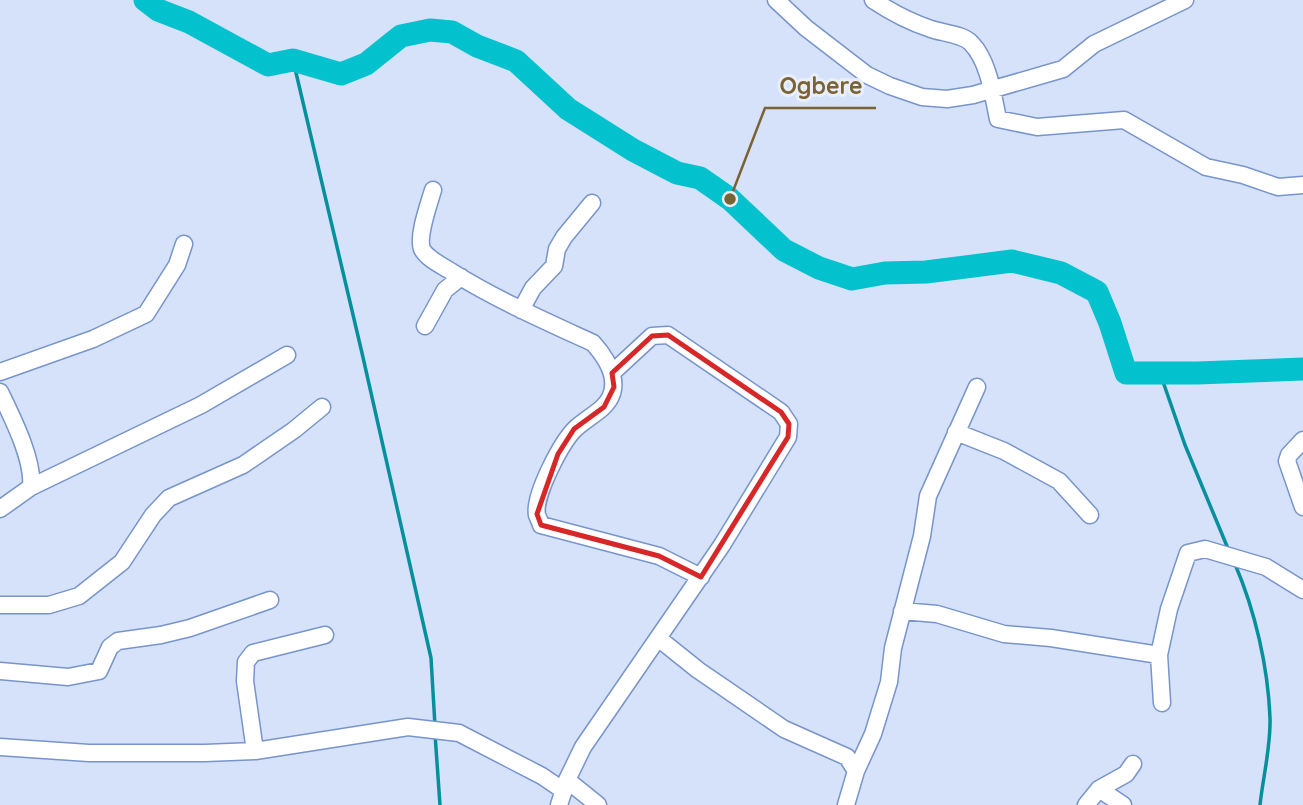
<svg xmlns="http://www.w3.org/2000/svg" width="1303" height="805" viewBox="0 0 1303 805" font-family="Quicksand,sans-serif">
  <rect width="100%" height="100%" fill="#d5e2fa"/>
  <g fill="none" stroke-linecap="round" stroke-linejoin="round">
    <!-- stream -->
    <path stroke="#068f9d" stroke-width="3.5" d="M 293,60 L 362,353 L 431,658 L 435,726
      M 1160,373 L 1185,445 L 1229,551
      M 1235,564 C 1255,611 1268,666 1270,718 C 1271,746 1263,777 1260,805
      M 435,734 L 440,805"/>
    <!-- river -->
    <path stroke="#03c2cd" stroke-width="23" d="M 145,0 L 158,10 L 189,22 L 268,65 L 293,60 L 341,74 L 366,64 L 401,36 L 430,30 L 452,32 L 477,46 L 516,61 L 568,109 L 633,150 L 677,173 L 700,178 L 730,199 L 784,250 L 819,268 L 852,279 L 885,273 L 926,272 L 1012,261 L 1061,273 L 1097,292 L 1110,323 L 1126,373 L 1197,373 L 1303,369"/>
    <!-- minor casing -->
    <g stroke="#7794cb" stroke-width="19">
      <path id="minor" d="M 776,0 L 806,28 L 867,75 L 890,86 L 922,97 L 947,99 L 973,95 L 1063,69 L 1094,44 L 1185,0
        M 873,0 C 891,12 910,22 931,29 C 942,33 963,34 971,43 C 989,61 993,96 998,119 L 1037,127 L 1124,120 L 1206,167 L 1243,175 L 1278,187 L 1303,185
        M 433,190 C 429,204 417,236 422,249 C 427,259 443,266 452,272 C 497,300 545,321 593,343 C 610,362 624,388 602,408 C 594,415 584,421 576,428 C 562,441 533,496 537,515 C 538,518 540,521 541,525 L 659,556 L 701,577
        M 521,310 L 533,288 L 554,266 L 557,249 L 564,237 L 592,203
        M 425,326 L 445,290 L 461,277
        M 0,372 L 93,339 L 146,314 L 177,265 L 184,244
        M 0,392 C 12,417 34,460 31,487
        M 956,432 L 1004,451 L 1059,481 L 1090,515
        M 1303,440 L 1289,455 L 1287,461 L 1303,507
        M 0,509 L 31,487 L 201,405 L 287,355
        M 0,605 L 49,605 L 79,596 L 122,562 L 153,515 L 169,498 L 243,465 L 294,430 L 322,407
        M 902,611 L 937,614 L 1004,634 L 1051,638 L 1159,655
        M 658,638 L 698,670 L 784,729 L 847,757 L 856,771
        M 0,671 L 68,677 L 99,671 L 110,647 L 118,641 L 161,635 L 190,628 L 270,600
        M 1162,703 L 1159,655 L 1169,609 L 1188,553 L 1205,549 L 1266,567 L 1303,590
        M 0,747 L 89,753 L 205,753 L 255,751 L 408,727 L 459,733 L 542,776 L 564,791
        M 255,751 L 245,681 L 246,662 L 253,653 L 325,635
        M 567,780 L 598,805
        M 1099,789 L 1123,805
        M 559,805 L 567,780 L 583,747 L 722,545 L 788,437 L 789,424 L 781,412 L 668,335 L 652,336 L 612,373
        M 846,805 L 856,771 L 873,734 L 889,682 L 893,648 L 922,536 L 928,496 L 977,387
        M 1086,805 L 1099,789 L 1126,774 L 1133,764"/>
    </g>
    <!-- minor -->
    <use href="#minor" stroke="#fff" stroke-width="16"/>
  </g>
  <!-- marked area -->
  <path fill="none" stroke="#d62828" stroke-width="5" stroke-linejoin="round" d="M 668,335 L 781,412 L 789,424 L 788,437 L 701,577 L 659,556 L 541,525 L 537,514 L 558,454 L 574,429 L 604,407 L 614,387 L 612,373 L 652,336 Z"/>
  <!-- callouts -->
  <path fill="none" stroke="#7b6233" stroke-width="2.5" d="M730 199L765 108H876"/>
  <circle fill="#7b6233" stroke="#e8effb" stroke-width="2.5" cx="730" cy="199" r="7"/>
  <g font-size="23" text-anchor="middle" font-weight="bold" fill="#7b6233" stroke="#e8effb" stroke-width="6" stroke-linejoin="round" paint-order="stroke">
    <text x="821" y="94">Ogbere</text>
  </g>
</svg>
